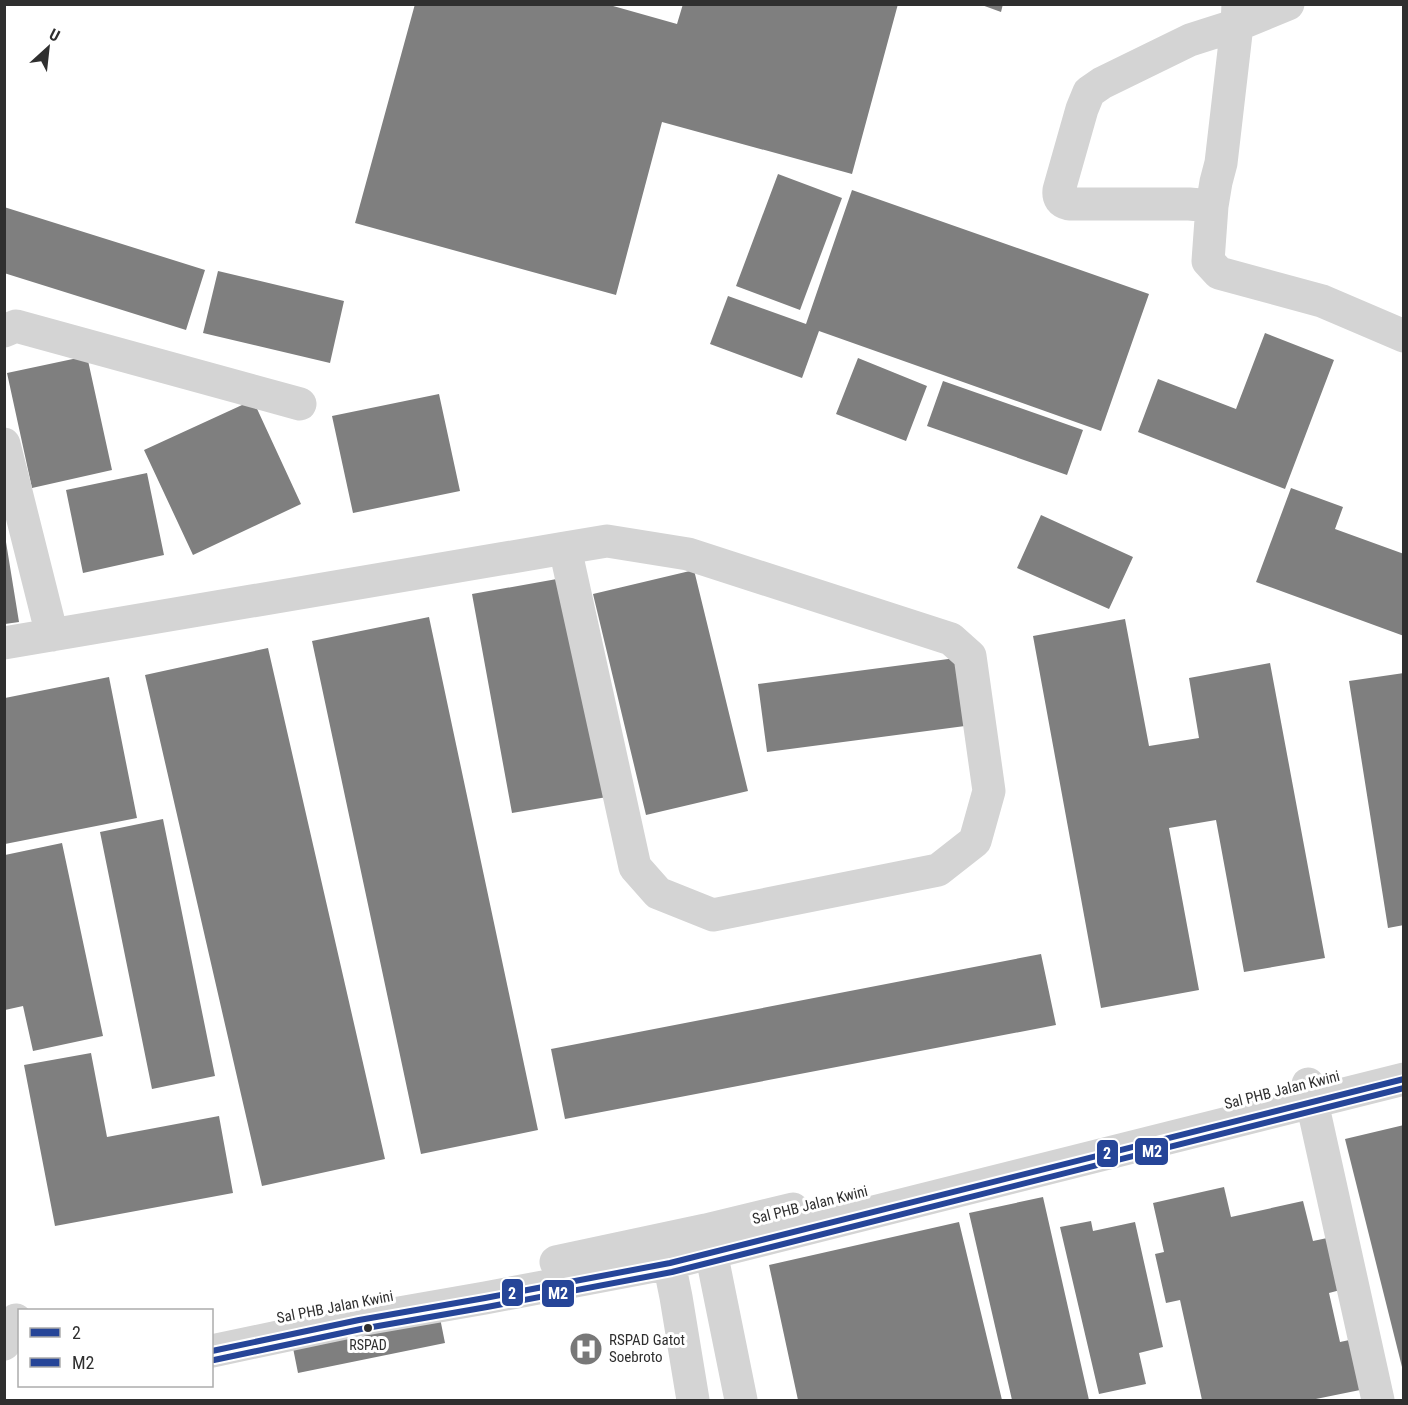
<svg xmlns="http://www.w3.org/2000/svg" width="1408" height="1405" viewBox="0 0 1408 1405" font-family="'Roboto Condensed',sans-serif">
  <rect width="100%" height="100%" fill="#fff"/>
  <!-- building -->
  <path fill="#7f7f7f" d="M 415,4 L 606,4 L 677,24 L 683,4 L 898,4 L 852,174 L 662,122 L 616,295 L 355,223 Z
    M 979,4 L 1003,4 L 1001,12 Z
    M 778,174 L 842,198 L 800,310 L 736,286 Z
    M 852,190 L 1149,294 L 1101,431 L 819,331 L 802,378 L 710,344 L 728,296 L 806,324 Z
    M 4,207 L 205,270 L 186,330 L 4,273 Z
    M 218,271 L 344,301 L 330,363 L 203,333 Z
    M 1265,333 L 1334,360 L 1285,489 L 1138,432 L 1158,379 L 1236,409 Z
    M 87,356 L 112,470 L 32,488 L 7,373 Z
    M 858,358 L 927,386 L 906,441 L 836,414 Z
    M 943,381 L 1083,430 L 1067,475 L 927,426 Z
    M 439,394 L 460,491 L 353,513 L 332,416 Z
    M 253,400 L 301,504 L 193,555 L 144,450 Z
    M 147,473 L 164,555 L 83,573 L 66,490 Z
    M 1291,488 L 1343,507 L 1335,529 L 1404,554 L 1404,636 L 1256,582 Z
    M 1041,515 L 1133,557 L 1109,609 L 1017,568 Z
    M 5,542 L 6,542 L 19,622 L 5,624 Z
    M 694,570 L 748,791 L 646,815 L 593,594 Z
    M 568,577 L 607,797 L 512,813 L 472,594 Z
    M 429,617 L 538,1130 L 421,1154 L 312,641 Z
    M 1125,619 L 1149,746 L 1199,738 L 1189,678 L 1270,663 L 1325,958 L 1244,972 L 1216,820 L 1169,828 L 1199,990 L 1101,1008 L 1033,636 Z
    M 268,648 L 385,1159 L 262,1186 L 145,675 Z
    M 956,658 L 965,726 L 767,752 L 758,684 Z
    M 1404,673 L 1404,925 L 1388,928 L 1349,681 Z
    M 109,677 L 137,818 L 5,844 L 5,698 Z
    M 163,819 L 215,1076 L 152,1089 L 100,832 Z
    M 62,843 L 103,1036 L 33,1051 L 23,1006 L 5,1010 L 5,855 Z
    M 1041,954 L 1056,1025 L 565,1119 L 551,1049 Z
    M 91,1053 L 107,1137 L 219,1116 L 233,1193 L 55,1226 L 24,1065 Z
    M 1404,1125 L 1404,1371 L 1403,1371 L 1345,1139 Z
    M 1224,1187 L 1231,1217 L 1303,1201 L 1313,1241 L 1332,1237 L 1344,1289 L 1329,1293 L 1340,1342 L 1354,1339 L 1365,1389 L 1311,1400 L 1202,1400 L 1180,1300 L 1166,1303 L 1155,1254 L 1164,1252 L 1153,1203 Z
    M 1043,1197 L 1089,1400 L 1012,1400 L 969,1213 Z
    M 1091,1221 L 1093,1231 L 1135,1222 L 1163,1347 L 1139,1353 L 1146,1384 L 1099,1394 L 1060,1227 Z
    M 959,1222 L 1002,1400 L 798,1400 L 769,1265 Z
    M 439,1313 L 445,1343 L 298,1373 L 292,1343 Z"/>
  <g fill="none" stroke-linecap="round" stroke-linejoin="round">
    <!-- minor -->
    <path stroke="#d4d4d4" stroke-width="33" d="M 1238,4 L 1237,25 L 1221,163 L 1216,182 L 1212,206 L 1189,204 L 1069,204 C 1061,202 1058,198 1059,190 L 1082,109 L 1089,92 L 1102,83 L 1190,40 L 1237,25 L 1288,4
      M 1212,206 L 1208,261 L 1219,273 L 1322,301 L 1404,336
      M 4,331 L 16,326 L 300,404
      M 4,444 L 52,635
      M 4,643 L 565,548 L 607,541 L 688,554 L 951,639 L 970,656 L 989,791 L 975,841 L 938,870 L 713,915 L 658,893 L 635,867 L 565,548
      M 1308,1084 L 1378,1400
      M 707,1232 L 741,1400
      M 665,1243 L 676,1297 L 693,1400
      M 556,1262 L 706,1230 L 793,1209
      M 4,1344 L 16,1320
      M 212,1351 L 359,1320 L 485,1298 L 670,1263 L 1404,1079"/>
    <!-- bus-1 casing -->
    <g stroke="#fff" stroke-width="10">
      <path id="bus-1" d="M 212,1351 L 359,1320 L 485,1298 L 670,1263 L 1404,1079"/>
    </g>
    <!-- bus-2 casing -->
    <g stroke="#fff" stroke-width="10">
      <path id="bus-2" d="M 214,1360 L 361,1329 L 487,1307 L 672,1272 L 1404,1088"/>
    </g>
    <!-- bus-1 -->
    <use href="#bus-1" stroke="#264598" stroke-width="6"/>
    <!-- bus-2 -->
    <use href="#bus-2" stroke="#264598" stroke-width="6"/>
  </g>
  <!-- icons -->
  <defs>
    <g id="hospital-disc" transform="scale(1.725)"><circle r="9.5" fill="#787878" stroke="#fff"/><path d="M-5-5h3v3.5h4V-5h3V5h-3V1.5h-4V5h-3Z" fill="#fff"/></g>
  </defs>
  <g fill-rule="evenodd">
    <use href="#hospital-disc" x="586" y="1349"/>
  </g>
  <!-- markers -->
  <circle fill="#2f2f2f" stroke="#fff" stroke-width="2" cx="368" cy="1328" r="5"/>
  <g text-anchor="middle" stroke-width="6" stroke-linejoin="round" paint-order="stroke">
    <!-- bus labels -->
    <g font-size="14" fill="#2f2f2f" stroke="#fff">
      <text x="368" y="1350">RSPAD</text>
    </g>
    <!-- street labels -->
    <g font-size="15" fill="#2f2f2f" stroke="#fff">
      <text transform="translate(1282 1090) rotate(-14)" y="5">Sal PHB Jalan Kwini</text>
      <text transform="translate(810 1205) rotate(-14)" y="5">Sal PHB Jalan Kwini</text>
      <text transform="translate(335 1307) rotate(-11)" y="5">Sal PHB Jalan Kwini</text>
    </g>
    <!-- poi labels -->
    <g font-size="15" fill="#2f2f2f" stroke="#fff" text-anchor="start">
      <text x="609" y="1345">RSPAD Gatot<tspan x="609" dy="17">Soebroto</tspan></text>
    </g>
  </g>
  <g stroke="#fff" stroke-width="2">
    <rect x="1134" y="1137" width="35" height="29" rx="6" fill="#264598"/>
    <rect x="1096" y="1139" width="23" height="29" rx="6" fill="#264598"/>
    <rect x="501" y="1278" width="23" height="29" rx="6" fill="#264598"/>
    <rect x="541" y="1279" width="34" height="29" rx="6" fill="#264598"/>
  </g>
  <g font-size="16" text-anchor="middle" font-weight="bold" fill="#fff">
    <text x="1152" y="1157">M2</text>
    <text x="1107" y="1159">2</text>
    <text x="512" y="1299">2</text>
    <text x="558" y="1299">M2</text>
  </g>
  <!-- border -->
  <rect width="1408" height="1405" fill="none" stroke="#2f2f2f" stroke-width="12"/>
  <!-- legend -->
  <rect x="18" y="1309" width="195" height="78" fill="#ffffff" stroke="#acacac" stroke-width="1.5"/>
  <rect x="30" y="1328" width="30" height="9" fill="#264598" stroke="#acacac" stroke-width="1.5"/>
  <text x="72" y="1339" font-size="18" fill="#2f2f2f">2</text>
  <rect x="30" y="1358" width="30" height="9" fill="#264598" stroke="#acacac" stroke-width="1.5"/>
  <text x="72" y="1369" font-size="18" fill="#2f2f2f">M2</text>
  <!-- north arrow -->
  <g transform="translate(48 48) rotate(27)" stroke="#ffffff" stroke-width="4.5" paint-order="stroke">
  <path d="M0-4.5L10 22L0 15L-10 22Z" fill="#2f2f2f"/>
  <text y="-9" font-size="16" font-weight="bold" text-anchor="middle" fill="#2f2f2f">U</text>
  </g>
</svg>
